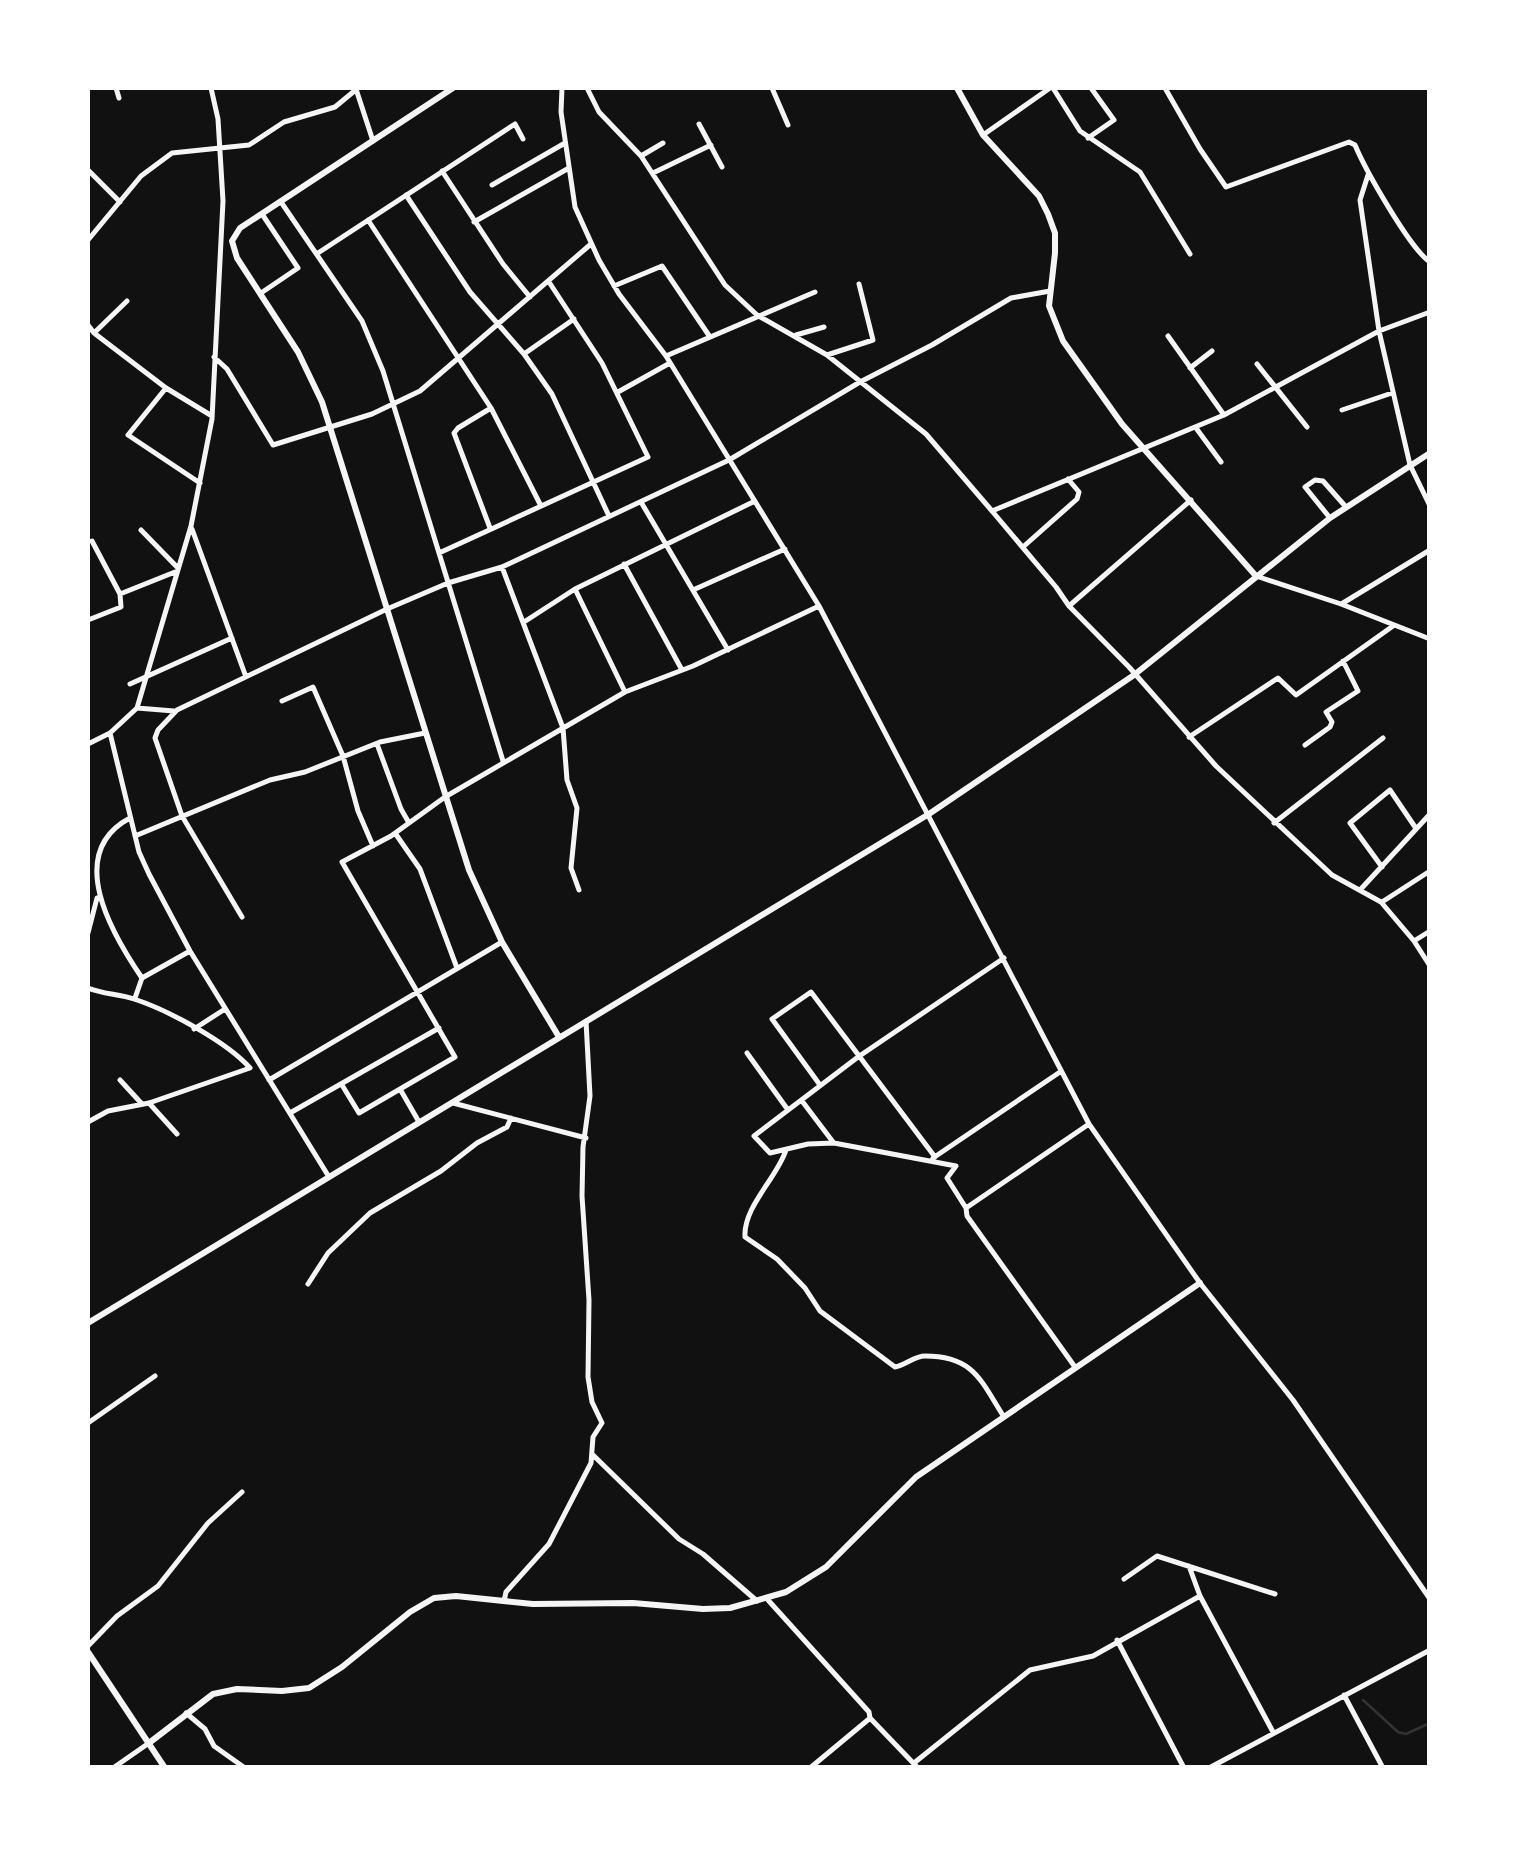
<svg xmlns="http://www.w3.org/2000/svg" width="1517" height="1855" viewBox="0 0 1517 1855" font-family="Barlow,sans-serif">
  <rect width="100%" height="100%" fill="#111"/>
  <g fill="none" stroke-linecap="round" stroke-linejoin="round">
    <!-- stream -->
    <path stroke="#333" stroke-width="2.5" d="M 1363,1700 L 1398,1732 L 1406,1734 L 1430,1723"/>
    <!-- minor -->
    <path stroke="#f5f5f5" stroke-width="5" d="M 116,88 L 119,98
      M 562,88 L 561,112 L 575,207 L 599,260 L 619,294 L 666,356 L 819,606 L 1089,1124 L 1200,1283 L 1293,1400 L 1430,1599
      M 587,88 L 599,112 L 641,156 L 725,285 L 757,315 L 827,355 L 926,434 L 992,511 L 1224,415 L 1379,331 L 1430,312
      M 772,88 L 788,125
      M 1053,88 L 1080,131 L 1140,172 L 1190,254
      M 1165,88 L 1200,149 L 1226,187 L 1349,142 L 1355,145 C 1365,169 1410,249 1430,262
      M 356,89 L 373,141
      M 699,124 L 722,167
      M 983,135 L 1050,88
      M 1088,138 L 1114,120 L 1091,88
      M 641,156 L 663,143
      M 88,170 L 120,202
      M 442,171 L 503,264 L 530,297
      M 653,173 L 711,145
      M 1368,175 L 1360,200 L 1379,331 L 1410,465 L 1430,506
      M 492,185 L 565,143
      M 406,195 L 470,292 L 524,354 L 552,394 L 609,516
      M 281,202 L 362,321 L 383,371 L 503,761
      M 368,220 L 491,408 L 541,506
      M 474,222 L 569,168
      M 88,240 L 141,176 L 172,153 L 249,145 L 284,122 L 335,107 L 358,88
      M 318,253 L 515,124 L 523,139
      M 614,286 L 662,266 L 710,337
      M 261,293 L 298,268 L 262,214
      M 88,325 L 94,333 L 166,388 L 212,416
      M 94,333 L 127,301
      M 796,335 L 824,327
      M 1168,336 L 1224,415
      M 524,354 L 574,319
      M 827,355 L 873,340 L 859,284
      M 666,356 L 815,292
      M 214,357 L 227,369 L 273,445 L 372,414 L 420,391 L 591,244
      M 1257,364 L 1307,427
      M 1190,368 L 1212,351
      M 166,388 L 128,435 L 200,483
      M 618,392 L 670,363
      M 1342,410 L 1392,393
      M 1196,428 L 1221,462
      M 641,502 L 728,650
      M 992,511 L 1056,587 L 1069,606 L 1129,667 L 1216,766 L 1332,875 L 1381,902 L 1414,941 L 1430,966
      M 1330,518 L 1305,487 L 1315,480 L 1323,481 L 1346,507
      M 490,528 L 454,433 L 458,428 L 491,408
      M 192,529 L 246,677
      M 141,530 L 177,567
      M 1023,547 L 1077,499 L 1079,492 L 1068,479
      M 439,553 L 648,457 L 602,363 L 549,282
      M 624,564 L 682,670
      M 502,567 L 563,728 L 567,780 L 577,808 L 571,868 L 579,890
      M 1259,577 L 1341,604 L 1430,639
      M 575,589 L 625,692
      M 693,590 L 785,549
      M 120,594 L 175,572
      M 1343,603 L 1430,550
      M 1069,606 L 1191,500
      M 88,620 L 121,607 L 120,594 L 92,541
      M 524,622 L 575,589 L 755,501
      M 130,684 L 232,638
      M 282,701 L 313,687 L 343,756 L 358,811 L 373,846
      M 137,708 L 174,711
      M 110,733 L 139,852 L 149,874 L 190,951 L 329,1177
      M 1189,737 L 1278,678 L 1296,695 L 1393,626
      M 88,744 L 110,733 L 137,708 L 191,526 L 212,419 L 223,201 L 218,119 L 211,88
      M 377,744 L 401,809 L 409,823
      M 1305,745 L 1330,727 L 1332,722 L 1326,712 L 1358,691 L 1343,661
      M 130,818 C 64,853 112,934 142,978
      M 1274,823 L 1383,738
      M 395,833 L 420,869 L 457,968
      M 135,836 L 270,780 L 305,772 L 380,742 L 425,733
      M 1382,867 L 1350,823 L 1390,790 L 1415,827
      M 1360,890 L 1430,814
      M 1382,902 L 1430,871
      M 242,917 L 182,816 L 155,738 L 158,730 L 177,710 L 387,609 L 448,583 L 502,567 L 729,460 L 860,382 L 932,345 L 1011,298 L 1050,291
      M 88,933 L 97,898
      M 1414,941 L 1430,931
      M 1004,958 L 858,1057 L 754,1136 L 770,1153 L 808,1144 L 834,1143 L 956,1166 L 947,1178 L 966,1208 L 967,1216 L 1075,1367
      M 88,988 C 102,994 119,994 134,999 C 168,1010 227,1042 250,1068
      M 135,998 L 142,978 L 190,951
      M 194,1029 L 225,1009
      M 747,1053 L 788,1110
      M 120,1080 L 142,1104
      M 269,1080 L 502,942
      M 342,1085 L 359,1113 L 455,1057 L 342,862 L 391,836 L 445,797 L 625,692 L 693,666 L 819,606
      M 820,1085 L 772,1019 L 811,992 L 935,1157
      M 400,1089 L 419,1122
      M 802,1101 L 833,1142
      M 149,1103 L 177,1134
      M 453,1103 L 586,1138
      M 290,1113 L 439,1028
      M 88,1122 L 108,1111 L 149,1103 L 250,1068
      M 786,1150 C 777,1178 743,1207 745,1237 L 777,1259 L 805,1288 L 820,1311 L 895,1367 C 905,1365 915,1356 925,1356 C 974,1356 981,1381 1004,1417
      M 933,1158 L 1060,1072
      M 966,1208 L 1089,1124
      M 308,1284 L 328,1253 L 370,1213 L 441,1171 L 477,1143 L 507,1127 L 511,1118
      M 88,1423 L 155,1376
      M 593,1455 L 679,1539 L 703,1554 L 757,1601
      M 1189,1566 L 1200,1596 L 1273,1732
      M 1124,1579 L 1157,1556 L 1275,1594
      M 768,1600 L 869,1712 L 870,1718 L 918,1768
      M 504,1601 L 506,1592 L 549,1544 L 591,1463 L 593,1437 L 602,1423 L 592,1402 L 588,1377 L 589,1300 L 582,1196 L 583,1147 L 590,1096 L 586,1021
      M 1117,1640 L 1184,1768
      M 88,1646 L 117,1616 L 158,1586 L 208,1523 L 242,1492
      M 1344,1695 L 1383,1768
      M 186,1713 L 205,1729 L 214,1746 L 245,1768
      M 914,1763 L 1030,1670 L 1093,1656 L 1200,1596
      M 113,1768 L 149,1743
      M 810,1768 L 869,1719
      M 1209,1768 L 1430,1650"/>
    <!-- tertiary -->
    <path stroke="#f5f5f5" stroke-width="6" d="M 453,88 L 240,228 L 232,241 L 237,258 L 298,352 L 322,402 L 469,870 L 502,942 L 559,1037
      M 957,88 L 983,135 L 1039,196 L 1048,214 L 1055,233 L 1055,253 L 1049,306 L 1063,341 L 1122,424 L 1256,576
      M 88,1323 L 929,814 L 1134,675 L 1330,518 L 1430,453
      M 88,1652 L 165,1768
      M 149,1743 L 213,1694 L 237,1689 L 282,1691 L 309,1688 L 342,1667 L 410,1612 L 434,1598 L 456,1596 L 533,1604 L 633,1603 L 703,1609 L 730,1608 L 786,1592 L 826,1567 L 916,1477 L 1200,1283"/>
  </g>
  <!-- border -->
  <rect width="1517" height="1855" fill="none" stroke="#ffffff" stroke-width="180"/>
</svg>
